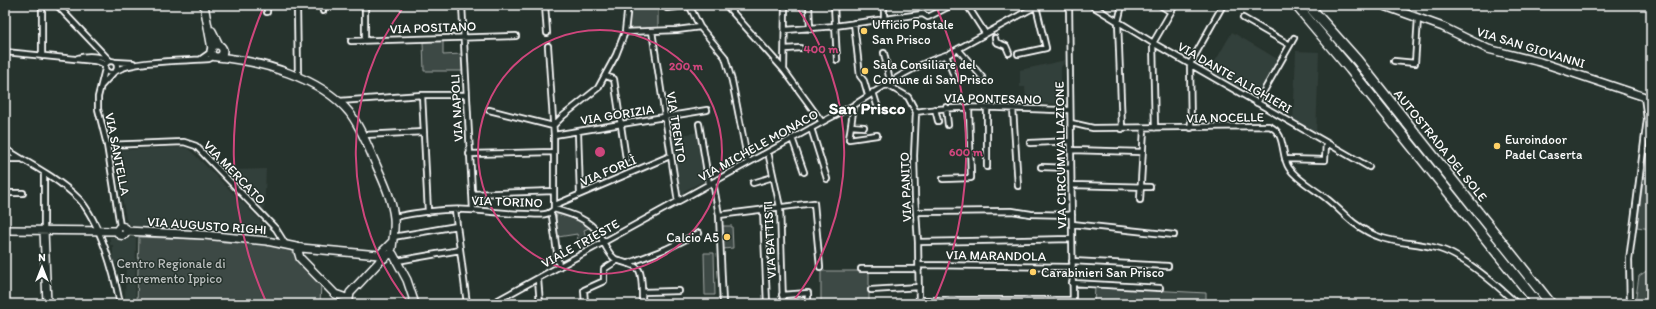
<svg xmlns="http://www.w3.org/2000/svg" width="1656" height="309" viewBox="0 0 1656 309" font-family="Itim,sans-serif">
  <rect width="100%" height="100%" fill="#26332d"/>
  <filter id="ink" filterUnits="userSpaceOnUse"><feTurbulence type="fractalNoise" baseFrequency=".025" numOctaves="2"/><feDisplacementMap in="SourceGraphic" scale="8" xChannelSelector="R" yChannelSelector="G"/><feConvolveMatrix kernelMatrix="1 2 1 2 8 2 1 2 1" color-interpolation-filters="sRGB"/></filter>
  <g filter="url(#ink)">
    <!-- built -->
    <path fill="#333f3a" d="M 1232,32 L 1279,60 L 1256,99 L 1209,72 Z
      M 1296,51 L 1319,52 L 1316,136 L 1293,123 Z
      M 1066,60 L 1061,67 L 1061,104 L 1026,103 L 1025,87 L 1020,87 L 1020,70 Z
      M 699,132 L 707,179 L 684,191 L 684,195 L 680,196 L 670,137 Z
      M 182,147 L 187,148 L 193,153 L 259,219 L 266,228 L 263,232 L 250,232 L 248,229 L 224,227 L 219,230 L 134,228 L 129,224 L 126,219 L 114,154 L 117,150 Z
      M 266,169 L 264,218 L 225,177 L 230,170 Z
      M 110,237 L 136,238 L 135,304 L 128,304 L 128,302 L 125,302 L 126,266 L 117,266 L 117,263 L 113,263 L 113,245 L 110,245 Z"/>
    <!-- green -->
    <path fill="#3e4944" stroke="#9ea4a2" d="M 630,5 L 658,5 L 658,30 L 629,30 Z
      M 443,41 L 443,55 L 462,54 L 463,71 L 424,71 L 423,42 Z
      M 1649,135 L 1651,135 L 1651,229 L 1637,227 Z
      M 557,214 L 582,221 L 591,227 L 584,230 L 588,248 L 580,251 L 577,234 L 558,237 L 556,219 Z
      M 722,226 L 732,226 L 733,248 L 723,249 Z
      M 139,237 L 221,240 L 223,242 L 251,242 L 287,247 L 321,283 L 320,304 L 137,304 Z
      M 704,253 L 714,253 L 715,295 L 705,295 Z
      M 1651,268 L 1651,304 L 1635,304 L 1639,276 Z
      M 821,271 L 869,271 L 869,304 L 821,304 Z
      M 1095,287 L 1206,293 L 1206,304 L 1094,304 Z"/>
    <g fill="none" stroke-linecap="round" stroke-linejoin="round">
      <!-- street casing -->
      <g stroke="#fff" stroke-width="8">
        <path id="street" d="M 42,5 L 42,56
          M 57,5 L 110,61
          M 267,5 L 267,12
          M 297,5 L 298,76
          M 322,5 L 323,11
          M 462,5 L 473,210
          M 545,5 L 547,33
          M 689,5 L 700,27 L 725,57 L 732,81 L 748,162
          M 726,5 L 784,70 L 822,122
          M 809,5 L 810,29
          M 834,5 L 837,60
          M 884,5 L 884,19
          M 967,5 L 985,33
          M 1069,5 L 1073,304
          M 1091,5 L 1153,43 L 1369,167
          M 1122,5 L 1118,22 L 1122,129
          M 1160,5 L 1171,12
          M 667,8 L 689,6
          M 1243,18 L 1290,45
          M 854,23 L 860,76 L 864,81 L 868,95
          M 786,30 L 835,26 L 914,15 L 923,14 L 928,17 L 952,5
          M 652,31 L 678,202
          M 625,32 L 677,30 L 700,27
          M 995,38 L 996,42 L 1006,46 L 1009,53
          M 365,40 L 365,5
          M 351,41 L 516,36
          M 548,46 L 554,135 L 554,209
          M 786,49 L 800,48
          M 958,49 L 982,77
          M 5,52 L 95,61 L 102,63 L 105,66
          M 884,53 L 890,81
          M 1018,54 L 1046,48 L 1036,6
          M 946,55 L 955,79
          M 78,58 C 87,55 100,56 108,60
          M 201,59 L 211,52
          M105 67a6 6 0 1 1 12 0a6 6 0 1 1-12 0Z
          M 1394,61 L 1415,63 L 1418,18
          M 115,62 L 133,63
          M 105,69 L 98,97 L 98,109 L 107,145 L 120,226
          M 784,70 L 785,5
          M 116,71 C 133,60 187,61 209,59 L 215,56
          M 606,76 L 614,79 L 626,159
          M 886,84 L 908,97 L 916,112 L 914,156 L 915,197 L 918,242 L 919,304
          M 101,86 L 113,73
          M 873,92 L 877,105
          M 422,95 L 428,212
          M 339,101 L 422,95 L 466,95
          M 1257,103 L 1294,38
          M 854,105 L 849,139 L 877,135
          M 946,107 L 948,125
          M 987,108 L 987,167
          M 935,109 L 938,121
          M 1013,109 L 1018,186
          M 489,110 L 553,126
          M 916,112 C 967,103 1019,110 1070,110
          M 1071,123 L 1093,128 L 1269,126 C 1287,133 1280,155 1289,168 C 1298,181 1315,189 1327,199 C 1336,206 1345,216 1354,223 C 1386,247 1406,239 1440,249 C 1465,257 1498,286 1517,304
          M 699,124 L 709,184
          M 553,126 L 563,116 L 598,88 L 616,55 L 625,32 L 628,5
          M 851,126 L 864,127
          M 811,128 L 827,179
          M 1155,128 L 1153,43 L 1175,5
          M 1191,128 L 1190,64 L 1223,5
          M 578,132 L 580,194
          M 363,135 L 424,132
          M 554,135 L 707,110
          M 792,138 L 804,172
          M 1030,143 L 1071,141
          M 107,145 L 184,142 L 196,146 L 276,229 L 286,245
          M 5,149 C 30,164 58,178 79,199 C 100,222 114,273 120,304
          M 1071,150 L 1142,152
          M 768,152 L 780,207 L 783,304
          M 469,154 L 554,152
          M 5,159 L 21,159
          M 1285,159 L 1325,160 L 1326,143
          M 1041,167 L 1071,168
          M 44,173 L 44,230
          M 943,179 L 971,178 L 969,107
          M 713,182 L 719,215 L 723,304
          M 753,183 L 773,177
          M 1072,185 L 1150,187
          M 5,193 L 23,193
          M 472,194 L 554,191
          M 1140,200 L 1144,129
          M 555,205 L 670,156
          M 554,209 C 572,214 589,219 599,234 C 604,242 607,252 614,258 C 621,264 633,262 639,270 C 643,277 642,296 642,304
          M 763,209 L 767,304
          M 455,210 L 467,304
          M 917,212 L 1012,211 L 1031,214 L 1072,215
          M 719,215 L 814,203 L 820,267
          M 552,216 L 559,267
          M 394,217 C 419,212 445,208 470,210 C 489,211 507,214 525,214 C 535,214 548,217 554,209
          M 1072,224 L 1174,235
          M 393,237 L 457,226
          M 918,242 L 1072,239
          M 397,261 L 460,250
          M 1072,261 L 1168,266
          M 629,263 L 666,249 L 699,233
          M 919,265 L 1072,267
          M 861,269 L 919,269
          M 538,279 L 540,304
          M 1072,283 L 1160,288
          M 871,290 L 919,287
          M 642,292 L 679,291
          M 782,295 L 808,293 L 808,304
          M 919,300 L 1072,300
          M 491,304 C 600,245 708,184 817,125 C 829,118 842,112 854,105 C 886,85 913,65 949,54 L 1038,5
          M 585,304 L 584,290 L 604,281 L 604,269 L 618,260
          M 1630,304 L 1629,260 L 1647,119 L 1644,97"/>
      </g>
      <!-- secondary casing -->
      <g stroke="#fff" stroke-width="10">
        <path id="secondary" d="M 204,5 L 212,49
          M 1382,5 L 1443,27 L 1488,49 L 1540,62 L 1651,99
          M 212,31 L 219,45
          M211 51a6 6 0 1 1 12 0a6 6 0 1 1-12 0Z
          M 217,57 C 260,61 320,77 349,112 C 360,126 367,144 374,160 C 382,178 392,198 394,218 C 395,228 393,238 392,248
          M117.5 231a4.5 4.5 0 1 1 9 0a4.5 4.5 0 1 1-9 0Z
          M 5,230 L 117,231
          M 44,230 L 47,304
          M 126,231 L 204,235 L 267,241 L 301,248 L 379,255 L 380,259 L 379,262
          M 301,248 L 298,251 L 300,258 L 335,294 L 349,299
          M 393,254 L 407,280 L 415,304
          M 379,255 L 392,242
          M 349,304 L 349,299 L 350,293 L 379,262 L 390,254"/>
      </g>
      <!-- highway casing -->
      <g stroke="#fff" stroke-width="12">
        <path id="highway" d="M 1296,5 L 1350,69 L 1538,304
          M 1308,5 L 1357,60 L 1551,304"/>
      </g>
      <!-- street -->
      <use href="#street" stroke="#26332d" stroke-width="4.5"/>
      <!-- secondary -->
      <use href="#secondary" stroke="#26332d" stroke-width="7"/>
      <!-- highway -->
      <use href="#highway" stroke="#26332d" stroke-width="9"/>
    </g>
  </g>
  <!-- distance rings -->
  <g fill="none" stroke="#ce467c" stroke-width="2">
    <circle cx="600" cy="152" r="122"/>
    <path d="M409 304A244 244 0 0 1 405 5M795 5A244 244 0 0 1 791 304"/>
    <path d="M267 304A366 366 0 0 1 264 6M936 6A366 366 0 0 1 933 304"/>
  </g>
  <!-- markers -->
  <g fill="#ffd166" stroke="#26332d" stroke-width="1.5">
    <circle cx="864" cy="31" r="4"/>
    <circle cx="865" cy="71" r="4"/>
    <circle cx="1497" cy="146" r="4"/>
    <circle cx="727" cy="237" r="4"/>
    <circle cx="1033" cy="272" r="4"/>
  </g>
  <g text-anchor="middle" stroke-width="3" stroke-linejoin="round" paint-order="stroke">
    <!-- poi labels -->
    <g font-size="13" fill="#fff" stroke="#26332d" text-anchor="start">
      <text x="872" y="29">Ufficio Postale<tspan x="872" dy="15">San Prisco</tspan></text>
      <text x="873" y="69">Sala Consiliare del<tspan x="873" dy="15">Comune di San Prisco</tspan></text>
      <text x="1505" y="144">Euroindoor<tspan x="1505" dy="15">Padel Caserta</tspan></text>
      <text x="719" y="242" text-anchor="end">Calcio A5</text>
      <text x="1041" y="277">Carabinieri San Prisco</text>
    </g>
    <!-- street labels -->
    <g font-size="13" fill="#fff" stroke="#26332d">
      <text transform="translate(433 27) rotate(-2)" y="5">VIA POSITANO</text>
      <text transform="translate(1531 47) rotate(17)" y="5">VIA SAN GIOVANNI</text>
      <text transform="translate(1235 77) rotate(30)" y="5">VIA DANTE ALIGHIERI</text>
      <text transform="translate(993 98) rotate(1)" y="5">VIA PONTESANO</text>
      <text transform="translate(456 108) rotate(-93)" y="5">VIA NAPOLI</text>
      <text transform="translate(617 114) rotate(-9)" y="5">VIA GORIZIA</text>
      <text transform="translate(1225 117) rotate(-1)" y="5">VIA NOCELLE</text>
      <text transform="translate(677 127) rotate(81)" y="5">VIA TRENTO</text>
      <text transform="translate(758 145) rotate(-29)" y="5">VIA MICHELE MONACO</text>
      <text transform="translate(1441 145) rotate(51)" y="5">AUTOSTRADA DEL SOLE</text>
      <text transform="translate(118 154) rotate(79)" y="5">VIA SANTELLA</text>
      <text transform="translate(1060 155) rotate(-91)" y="5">VIA CIRCUMVALLAZIONE</text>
      <text transform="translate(608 170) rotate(-23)" y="5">VIA FORLÌ</text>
      <text transform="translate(235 172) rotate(46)" y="5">VIA MERCATO</text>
      <text transform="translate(905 187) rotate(-92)" y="5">VIA PANITO</text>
      <text transform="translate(507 201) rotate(2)" y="5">VIA TORINO</text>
      <text transform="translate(207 225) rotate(4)" y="5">VIA AUGUSTO RIGHI</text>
      <text transform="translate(769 240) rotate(-93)" y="5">VIA BATTISTI</text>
      <text transform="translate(580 243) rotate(-29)" y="5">VIALE TRIESTE</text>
      <text transform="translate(996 255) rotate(1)" y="5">VIA MARANDOLA</text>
    </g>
    <!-- park labels -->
    <g font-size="13" fill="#bbbfbe" stroke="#26332d">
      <text x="171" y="268">Centro Regionale di<tspan x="171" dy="15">Incremento Ippico</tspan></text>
    </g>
    <!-- district labels -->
    <g font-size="17" font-weight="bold" fill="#fff" stroke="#26332d">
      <text x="867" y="114">San Prisco</text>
    </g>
  </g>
  <circle cx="600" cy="152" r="6" fill="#ce467c" stroke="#26332d" stroke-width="2"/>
  <g font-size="12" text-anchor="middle" font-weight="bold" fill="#ce467c" stroke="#26332d" stroke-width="3" stroke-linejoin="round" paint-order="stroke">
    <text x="821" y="53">400 m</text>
    <text x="686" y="70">200 m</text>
    <text x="966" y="156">600 m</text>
  </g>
  <!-- margin -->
  <rect width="1656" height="309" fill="none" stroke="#26332d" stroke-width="20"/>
  <rect x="10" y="10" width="1636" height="289" fill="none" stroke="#fff" stroke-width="1.5" filter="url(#ink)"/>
  <!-- north arrow -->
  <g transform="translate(42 267)" stroke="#26332d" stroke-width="3" paint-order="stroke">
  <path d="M0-3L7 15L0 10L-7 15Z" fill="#ffffff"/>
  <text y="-6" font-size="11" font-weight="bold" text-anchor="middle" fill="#ffffff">N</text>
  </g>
</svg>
